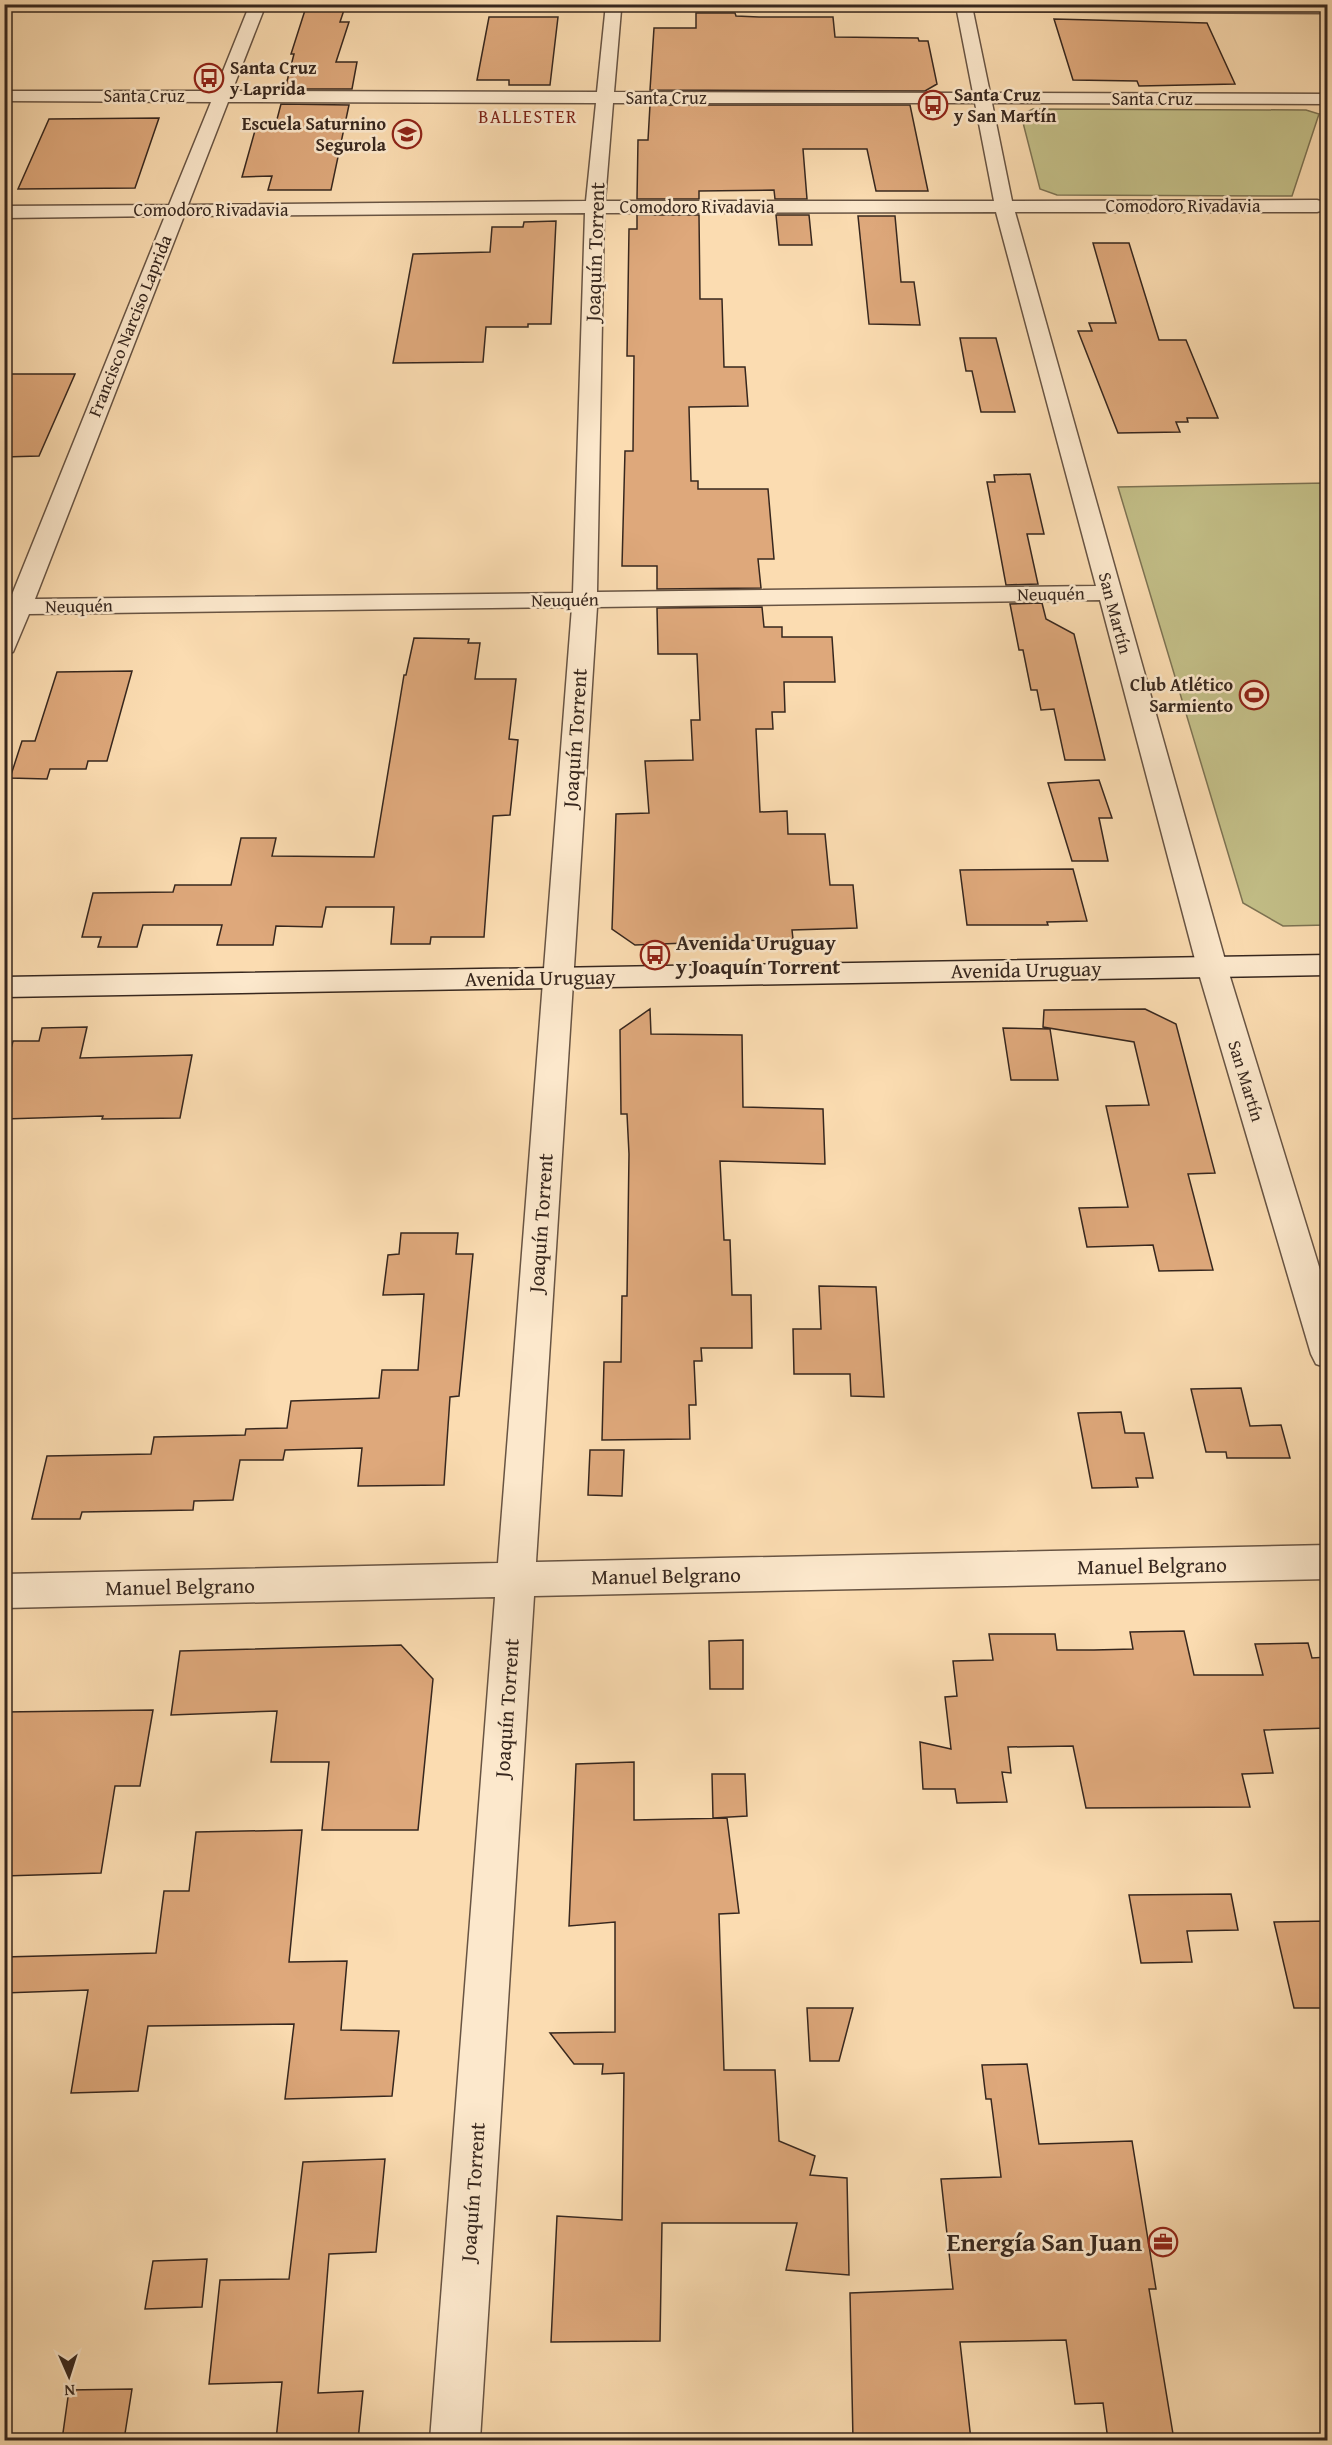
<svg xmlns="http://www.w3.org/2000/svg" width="1332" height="2445" viewBox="0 0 1332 2445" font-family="'Gentium Book Plus',serif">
  <rect width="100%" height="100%" fill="#fbdcb1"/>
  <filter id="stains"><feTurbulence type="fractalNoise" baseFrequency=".00333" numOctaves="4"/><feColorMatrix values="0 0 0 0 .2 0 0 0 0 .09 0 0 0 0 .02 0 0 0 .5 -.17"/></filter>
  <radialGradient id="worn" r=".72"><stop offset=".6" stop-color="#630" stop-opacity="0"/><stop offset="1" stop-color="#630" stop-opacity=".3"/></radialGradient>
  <!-- green -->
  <path fill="#c3bf88" stroke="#7d7353" stroke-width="1.5" d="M 1033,109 L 1306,110 L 1319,114 L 1292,196 L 1057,195 L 1040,189 L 1021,115 Z
    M 1327,483 L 1327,925 L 1283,926 L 1243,903 L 1118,487 Z"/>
  <!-- building -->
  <path fill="#dea87b" stroke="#37271e" stroke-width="1.5" d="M 307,4 L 346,4 L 340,22 L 349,22 L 336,62 L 357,62 L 352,89 L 285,89 L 294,54 L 291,54 Z
    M 696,13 L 735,13 L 736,16 L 759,17 L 833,17 L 835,37 L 918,38 L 919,41 L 928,41 L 937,84 L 925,91 L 650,90 L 654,28 L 696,28 Z
    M 489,17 L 558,17 L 550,85 L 509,85 L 509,80 L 477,80 Z
    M 1054,19 L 1207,23 L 1235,84 L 1139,86 L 1137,81 L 1073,80 Z
    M 281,104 L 349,105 L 331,190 L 268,190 L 272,176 L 242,177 L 256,127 L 275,127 Z
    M 650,105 L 910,105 L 928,191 L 876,191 L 867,149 L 803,149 L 807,199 L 775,199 L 774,190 L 699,191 L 699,199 L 637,199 L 638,140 L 648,140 Z
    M 159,118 L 135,188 L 18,189 L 49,119 Z
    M 637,215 L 699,215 L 700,299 L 722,299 L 724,367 L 745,367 L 748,406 L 689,407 L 691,481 L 698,481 L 698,489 L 768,489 L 774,559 L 758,559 L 761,588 L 657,589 L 657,566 L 622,566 L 625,451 L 633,451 L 634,356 L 627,356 L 629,229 L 637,229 Z
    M 776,215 L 809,215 L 812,245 L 779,245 Z
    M 858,216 L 895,216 L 901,282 L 914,282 L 920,325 L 869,324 Z
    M 556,221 L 551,324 L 528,324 L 528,327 L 486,327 L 483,362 L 393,363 L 413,254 L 490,252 L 492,227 L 523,227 L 524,222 Z
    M 1093,243 L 1129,243 L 1159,340 L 1186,340 L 1218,418 L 1187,418 L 1188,422 L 1176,422 L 1180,432 L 1118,433 L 1078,331 L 1092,331 L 1089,323 L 1116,323 Z
    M 960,338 L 996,338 L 1015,412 L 981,412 L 972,371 L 966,371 Z
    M 4,374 L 75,374 L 39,456 L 4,457 Z
    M 1030,474 L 1044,534 L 1027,534 L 1038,584 L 1006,585 L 987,482 L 995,482 L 994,475 Z
    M 1042,603 L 1046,619 L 1074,634 L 1105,760 L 1065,760 L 1054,709 L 1041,710 L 1037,690 L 1031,690 L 1023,650 L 1019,650 L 1010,604 Z
    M 762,607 L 764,627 L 782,627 L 782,637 L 832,637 L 835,682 L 784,682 L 785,712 L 772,712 L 773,729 L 756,729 L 760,812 L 787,811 L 788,834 L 825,834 L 830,885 L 853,885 L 857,928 L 792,930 L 793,939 L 635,945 L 612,929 L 616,814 L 649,813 L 645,761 L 693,760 L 691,720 L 700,720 L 697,654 L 658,654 L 657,608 Z
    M 414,638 L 469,639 L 468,643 L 480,643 L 475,679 L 516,679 L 509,739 L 518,740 L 510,815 L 493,816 L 484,937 L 431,937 L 430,944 L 391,944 L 394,907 L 326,907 L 322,927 L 276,926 L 273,945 L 217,945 L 222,925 L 143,925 L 137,947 L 98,947 L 101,937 L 82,937 L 93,893 L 173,892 L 175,885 L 231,885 L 241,838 L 276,838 L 272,856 L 374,857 L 404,675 L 406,675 Z
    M 132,671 L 107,761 L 88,761 L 86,769 L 50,769 L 47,779 L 10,778 L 22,741 L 35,741 L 57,672 Z
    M 1099,780 L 1112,818 L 1099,818 L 1108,861 L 1072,861 L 1048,783 Z
    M 1073,869 L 1087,921 L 1047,922 L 1048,925 L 967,925 L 960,870 Z
    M 650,1009 L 651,1034 L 742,1035 L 743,1107 L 823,1109 L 825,1164 L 720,1161 L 724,1240 L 730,1240 L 732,1295 L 751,1295 L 752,1348 L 701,1348 L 702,1361 L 694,1361 L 696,1405 L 689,1405 L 690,1439 L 602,1440 L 604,1362 L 621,1362 L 622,1296 L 627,1296 L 629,1154 L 627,1114 L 621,1114 L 620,1030 Z
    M 1145,1009 L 1176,1024 L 1215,1173 L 1188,1174 L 1213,1270 L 1159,1271 L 1153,1245 L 1087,1247 L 1079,1208 L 1128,1207 L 1106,1106 L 1149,1105 L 1134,1042 L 1043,1027 L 1044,1010 Z
    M 87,1027 L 80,1058 L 192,1055 L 180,1118 L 102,1119 L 103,1116 L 4,1119 L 4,1076 L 13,1041 L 39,1041 L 42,1028 Z
    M 1003,1028 L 1050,1029 L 1058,1080 L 1011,1080 Z
    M 401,1233 L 458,1233 L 456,1254 L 473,1254 L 459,1396 L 450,1397 L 444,1485 L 358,1486 L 362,1448 L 285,1450 L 283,1460 L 240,1460 L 233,1500 L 194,1501 L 193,1510 L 82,1512 L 80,1519 L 32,1519 L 47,1456 L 151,1454 L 154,1437 L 245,1435 L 246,1429 L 287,1428 L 291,1401 L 379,1398 L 382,1370 L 418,1370 L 424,1294 L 383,1295 L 388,1255 L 399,1254 Z
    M 819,1286 L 876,1287 L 884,1397 L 851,1396 L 850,1374 L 794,1374 L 793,1329 L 821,1329 Z
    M 1241,1388 L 1250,1426 L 1281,1425 L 1290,1458 L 1227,1458 L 1226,1452 L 1206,1452 L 1191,1389 Z
    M 1121,1412 L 1125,1433 L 1144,1433 L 1153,1478 L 1136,1478 L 1138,1487 L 1092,1488 L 1078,1413 Z
    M 590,1450 L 624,1450 L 622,1496 L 588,1495 Z
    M 1184,1631 L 1194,1675 L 1263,1675 L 1255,1644 L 1308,1643 L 1312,1658 L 1328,1657 L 1328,1728 L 1264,1730 L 1273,1773 L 1242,1774 L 1250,1807 L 1086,1808 L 1073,1746 L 1008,1747 L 1011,1773 L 1002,1772 L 1007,1802 L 957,1803 L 955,1789 L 923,1789 L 920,1742 L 951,1749 L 945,1697 L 957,1696 L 953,1661 L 993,1660 L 989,1634 L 1055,1634 L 1057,1650 L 1094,1650 L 1133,1649 L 1130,1632 Z
    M 743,1640 L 743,1689 L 710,1689 L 709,1641 Z
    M 401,1645 L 433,1679 L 418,1830 L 322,1830 L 329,1762 L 271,1762 L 277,1711 L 171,1715 L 180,1651 Z
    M 153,1710 L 140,1786 L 115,1786 L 101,1873 L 4,1876 L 4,1712 Z
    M 634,1762 L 634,1820 L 727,1818 L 739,1913 L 719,1914 L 724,2070 L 775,2070 L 779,2141 L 815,2156 L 810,2175 L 847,2178 L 849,2275 L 786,2270 L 797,2223 L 662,2223 L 660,2341 L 551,2342 L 557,2216 L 622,2220 L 624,2073 L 602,2074 L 603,2064 L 574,2064 L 550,2033 L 615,2032 L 615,1922 L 569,1926 L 576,1764 Z
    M 712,1774 L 745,1774 L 747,1816 L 713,1818 Z
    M 302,1830 L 289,1962 L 347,1961 L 341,2030 L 399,2031 L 392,2096 L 285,2099 L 294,2024 L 148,2026 L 138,2091 L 71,2093 L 88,1990 L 4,1993 L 4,1957 L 156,1953 L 164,1891 L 189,1891 L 196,1832 Z
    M 1231,1894 L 1238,1930 L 1187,1931 L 1192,1962 L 1141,1963 L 1129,1895 Z
    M 1328,1921 L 1328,2008 L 1294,2008 L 1274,1922 Z
    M 807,2008 L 853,2008 L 839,2061 L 810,2061 Z
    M 1027,2064 L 1039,2144 L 1132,2141 L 1156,2289 L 1149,2289 L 1174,2440 L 1108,2440 L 1103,2403 L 1075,2404 L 1066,2340 L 960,2342 L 971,2440 L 853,2440 L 850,2293 L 953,2289 L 941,2179 L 1001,2177 L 991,2099 L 986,2099 L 982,2065 Z
    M 385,2159 L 376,2252 L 329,2254 L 318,2393 L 363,2391 L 358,2440 L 276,2440 L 282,2382 L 209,2384 L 220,2280 L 289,2279 L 303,2162 Z
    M 207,2259 L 202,2307 L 145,2309 L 153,2261 Z
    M 132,2389 L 124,2440 L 62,2440 L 69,2390 Z"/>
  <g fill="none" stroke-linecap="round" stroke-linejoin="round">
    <!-- street casing -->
    <g stroke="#685443" stroke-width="3">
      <path id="street" d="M 250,4 L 266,4 L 232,91 L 597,92 L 606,4 L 1328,4 L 1328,13 L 973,11 L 990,93 L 1328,94 L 1328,104 L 992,103 L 1012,201 L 1317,200 L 1324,202 L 1326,206 L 1324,210 L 1317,212 L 1015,212 L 1227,967 L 1328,1296 L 1328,1368 L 1316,1364 L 1311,1354 L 1197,967 L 1100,600 L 597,607 L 536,1562 L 1328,1545 L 1328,1579 L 534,1596 L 480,2440 L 430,2440 L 495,1597 L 4,1608 L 4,1574 L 498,1563 L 572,607 L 29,614 L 13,652 L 4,654 L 4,615 L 7,607 L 165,216 L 4,218 L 4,206 L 169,205 L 211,102 L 4,101 L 4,91 L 215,91 ZM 621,10 L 957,11 L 973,93 L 614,92 ZM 228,102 L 596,103 L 586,201 L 188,205 ZM 613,103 L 975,103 L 994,201 L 605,201 ZM 996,212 L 1096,586 L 597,592 L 604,213 ZM 585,213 L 573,593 L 35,599 L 184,216 Z"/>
    </g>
    <!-- secondary casing -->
    <g stroke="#37271e" stroke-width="3">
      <path id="secondary" d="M 1328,955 L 1328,975 L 4,997 L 4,977 Z"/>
    </g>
    <!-- street -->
    <use href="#street" fill="#fce8cc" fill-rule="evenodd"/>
    <!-- secondary -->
    <use href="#secondary" fill="#fce8cc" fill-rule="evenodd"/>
  </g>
  <!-- icons -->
  <defs>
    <g id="bus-ring" transform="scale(1.5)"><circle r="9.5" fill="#fce8cc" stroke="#8f2418" stroke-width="1.5"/><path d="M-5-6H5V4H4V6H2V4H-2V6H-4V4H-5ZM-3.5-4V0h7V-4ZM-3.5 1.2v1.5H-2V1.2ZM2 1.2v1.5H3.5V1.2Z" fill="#8f2418"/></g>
    <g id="school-ring" transform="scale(1.5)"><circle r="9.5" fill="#fce8cc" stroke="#8f2418" stroke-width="1.5"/><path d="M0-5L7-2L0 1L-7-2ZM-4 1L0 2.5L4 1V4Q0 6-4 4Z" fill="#8f2418"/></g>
    <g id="stadium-ring" transform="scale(1.5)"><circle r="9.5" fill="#fce8cc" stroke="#8f2418" stroke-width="1.5"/><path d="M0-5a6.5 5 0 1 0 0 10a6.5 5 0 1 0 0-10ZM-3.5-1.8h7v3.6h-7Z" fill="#8f2418"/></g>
    <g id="office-ring" transform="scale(1.5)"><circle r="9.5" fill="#fce8cc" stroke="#8f2418" stroke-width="1.5"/><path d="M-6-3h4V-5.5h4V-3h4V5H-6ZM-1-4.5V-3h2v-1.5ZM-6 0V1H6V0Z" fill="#8f2418"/></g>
  </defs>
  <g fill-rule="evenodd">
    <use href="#bus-ring" x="209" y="78"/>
    <use href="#bus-ring" x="933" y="105"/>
    <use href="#school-ring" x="407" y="134"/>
    <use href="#stadium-ring" x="1254" y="695"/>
    <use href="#bus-ring" x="655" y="955"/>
    <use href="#office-ring" x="1163" y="2242"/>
  </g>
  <g text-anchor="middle" stroke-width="5" stroke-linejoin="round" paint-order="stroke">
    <!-- far-poi labels -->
    <g font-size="18" font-weight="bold" fill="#37271e" stroke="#fce8cc" text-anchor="start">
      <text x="230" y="74">Santa Cruz<tspan x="230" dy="21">y Laprida</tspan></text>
      <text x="954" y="101">Santa Cruz<tspan x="954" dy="21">y San Martín</tspan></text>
      <text x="386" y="130" text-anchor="end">Escuela Saturnino<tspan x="386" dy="21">Segurola</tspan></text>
      <text x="1233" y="691" text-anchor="end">Club Atlético<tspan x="1233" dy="21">Sarmiento</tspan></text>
    </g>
    <!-- far-street labels -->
    <g font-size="18" fill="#37271e" stroke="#fce8cc">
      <text x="144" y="102">Santa Cruz</text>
      <text x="666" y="104">Santa Cruz</text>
      <text x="1152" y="105">Santa Cruz</text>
      <text x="1183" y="212">Comodoro Rivadavia</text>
      <text x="697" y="213">Comodoro Rivadavia</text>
      <text x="211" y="216">Comodoro Rivadavia</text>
      <text transform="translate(130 326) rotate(-68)" y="6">Francisco Narciso Laprida</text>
      <text transform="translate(1051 594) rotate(-1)" y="6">Neuquén</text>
      <text transform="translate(565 600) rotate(-1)" y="6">Neuquén</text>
      <text transform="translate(79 606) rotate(-1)" y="6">Neuquén</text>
      <text transform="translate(1115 613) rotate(75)" y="6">San Martín</text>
      <text transform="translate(1246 1081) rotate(73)" y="6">San Martín</text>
    </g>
    <!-- far-neighbourhood labels -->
    <g font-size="18" letter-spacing="1.5" fill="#7a1f14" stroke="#fce8cc">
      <text x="528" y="123">BALLESTER</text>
    </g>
    <!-- street labels -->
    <g font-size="21" fill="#37271e" stroke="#fce8cc">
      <text transform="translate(595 252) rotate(-88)" y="7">Joaquín Torrent</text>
      <text transform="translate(575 738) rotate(-86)" y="7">Joaquín Torrent</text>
      <text transform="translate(1026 970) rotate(-1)" y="7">Avenida Uruguay</text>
      <text transform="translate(540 978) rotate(-1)" y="7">Avenida Uruguay</text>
      <text transform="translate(541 1223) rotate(-86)" y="7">Joaquín Torrent</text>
      <text transform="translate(1152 1566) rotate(-1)" y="7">Manuel Belgrano</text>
      <text transform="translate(666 1576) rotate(-1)" y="7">Manuel Belgrano</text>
      <text transform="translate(180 1587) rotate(-1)" y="7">Manuel Belgrano</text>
      <text transform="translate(507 1708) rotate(-86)" y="7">Joaquín Torrent</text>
      <text transform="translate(473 2192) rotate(-86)" y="7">Joaquín Torrent</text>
    </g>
    <!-- poi labels -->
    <g font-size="21" font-weight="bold" fill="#37271e" stroke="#fce8cc" text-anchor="start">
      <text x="676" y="950">Avenida Uruguay<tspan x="676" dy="24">y Joaquín Torrent</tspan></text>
    </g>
    <!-- near-poi labels -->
    <g font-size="26" font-weight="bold" fill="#37271e" stroke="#fce8cc" text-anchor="end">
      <text x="1142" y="2251">Energía San Juan</text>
    </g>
  </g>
  <!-- margin -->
  <rect width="1332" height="2445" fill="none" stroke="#fbdcb1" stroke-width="24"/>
  <rect x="6" y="6" width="1320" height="2433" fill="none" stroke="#37271e" stroke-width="3"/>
  <rect x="12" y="12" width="1308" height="2421" fill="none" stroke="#37271e" stroke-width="1.5"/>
  <!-- north arrow -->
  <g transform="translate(69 2376) rotate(177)" stroke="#fce8cc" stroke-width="4.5" paint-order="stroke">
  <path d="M0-4.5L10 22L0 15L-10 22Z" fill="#37271e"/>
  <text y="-9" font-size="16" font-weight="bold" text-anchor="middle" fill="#37271e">N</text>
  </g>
  <rect width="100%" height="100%" filter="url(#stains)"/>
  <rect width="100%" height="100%" fill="url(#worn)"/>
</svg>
